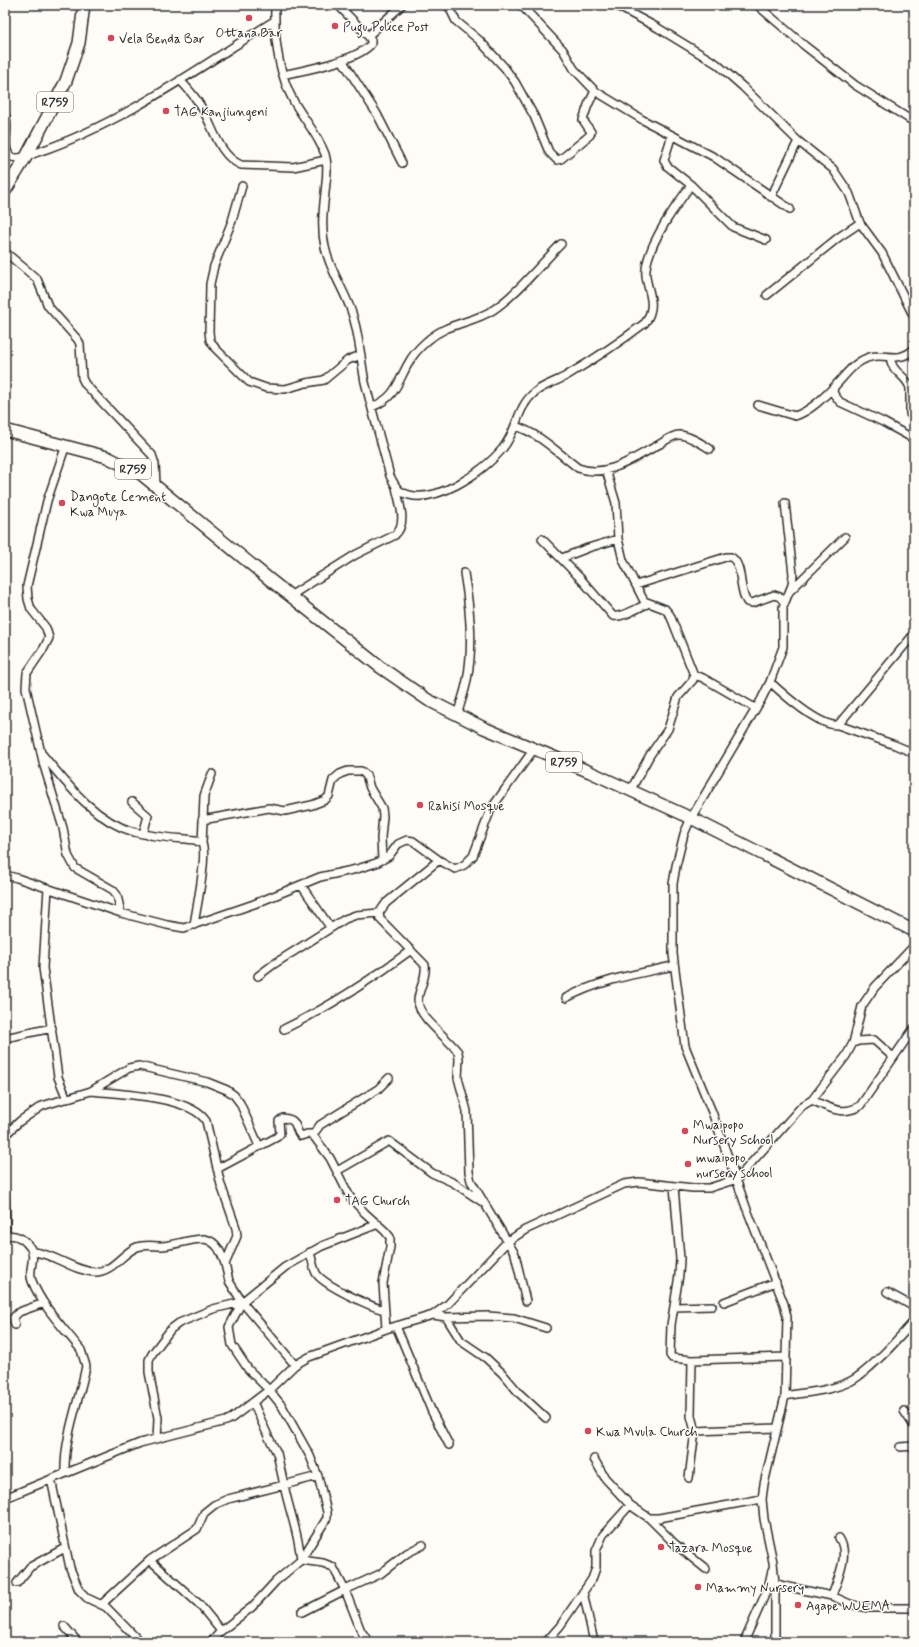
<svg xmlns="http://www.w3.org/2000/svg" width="919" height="1647" viewBox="0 0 919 1647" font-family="Mynerve,sans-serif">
  <rect width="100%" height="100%" fill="#fdfcf7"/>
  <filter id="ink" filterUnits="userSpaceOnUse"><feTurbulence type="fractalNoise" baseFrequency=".025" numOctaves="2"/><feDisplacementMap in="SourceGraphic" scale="8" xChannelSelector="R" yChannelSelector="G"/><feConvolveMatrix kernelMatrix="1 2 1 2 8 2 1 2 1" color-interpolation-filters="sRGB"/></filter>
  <g filter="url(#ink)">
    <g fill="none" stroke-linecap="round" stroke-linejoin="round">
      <!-- minor casing -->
      <g stroke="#2b2b2b" stroke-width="10">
        <path id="minor" d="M 275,5 C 274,38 278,73 294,102 C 304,119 318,135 325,154 C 329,167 326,180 325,193 C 323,211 321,229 325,247 C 330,273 348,294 354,320 C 360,340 361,362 365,382 C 373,414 382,445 390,476 C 393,481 395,487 400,491 C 430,510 485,471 503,448 C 517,431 517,407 534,393 C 543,385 556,382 566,376 C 593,360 620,342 645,323 C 661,300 641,286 647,263 C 653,237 675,207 691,185
          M 448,5 L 456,21 L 479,40 L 504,67 L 515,82 L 534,116 L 549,152 L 557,160 L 561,159 L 590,135 L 591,132 L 583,120 L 588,105 L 595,91
          M 521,5 L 563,50 L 574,69 L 595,91 L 643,120 L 714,157 L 790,209
          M 615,5 L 658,28 L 717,64 L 743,87 L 798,141 L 833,169 L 849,193 L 860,223 L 882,253 L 914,317
          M 757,5 L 805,46 L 855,85 L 914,122
          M 368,36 L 402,5
          M 342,60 L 377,114 L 402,163
          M 283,75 C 304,70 357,61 371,44 L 371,40 L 368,36 L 338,5
          M 180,80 C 186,87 193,94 198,102 C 213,122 216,154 241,165 L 293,167 L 326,160
          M 5,115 C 11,126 0,152 12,157 C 19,160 31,155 38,152 C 123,123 198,68 274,21
          M 672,135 L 664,160 L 667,166 L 691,185 L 733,227 L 766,240
          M 242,186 L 232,221 L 214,266 L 210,284 L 209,332 L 210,340 L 215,348 L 249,382 L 266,388 L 285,389 L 306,383 L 324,380 L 348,360 L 361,355
          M 771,197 L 798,141
          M 5,252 L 37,279 L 48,306 L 78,340 L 80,344 L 82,378 L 85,384 L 152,455 L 155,464 L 156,485
          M 767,295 L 839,237 L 860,223
          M 914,349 C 897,365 884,351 867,358 C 853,363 844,377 834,387 L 833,393 L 840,402 L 883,422 L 914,439
          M 890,357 C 892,374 906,374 910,388 L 910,414
          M 758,405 L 795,416 C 810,411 823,398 834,387
          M 372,407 C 395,398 397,384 408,364 C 412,356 420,347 427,341 C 448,322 471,324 493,310 C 517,294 540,265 561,244
          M 515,426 C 539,433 558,453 578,468 C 608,479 635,457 660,444 C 666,440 673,435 679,435 C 689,435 702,444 710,449
          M 66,445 L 47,501 L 27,586 L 28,599 L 31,609 L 46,628 L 49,638 L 44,648 L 27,673 L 26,688 L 44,766 L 63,828 L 68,855 L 75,868 L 113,890 L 117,895 L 121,913
          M 606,470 L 616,503 L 618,539 L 623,560 L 644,601 L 665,609 L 670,615 L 694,675 L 693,680 L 678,697 L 668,729 L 650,755 L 630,791
          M 542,539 L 581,579 L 613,616 C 623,618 637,608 647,604
          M 562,558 L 588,548 L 618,539
          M 636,585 L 726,557 L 731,557 C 744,565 738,590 747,602 L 752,603 L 774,595 L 780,597 L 784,602
          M 791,590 L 845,537
          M 290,596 L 355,555 L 395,535 C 408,523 399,503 396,487
          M 694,675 L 703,678 L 755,708
          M 770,682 C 783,694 820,727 838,725 L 914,634
          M 457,716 C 460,704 465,692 467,680 C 474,645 470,608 464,573
          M 838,725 L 895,745 L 914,753
          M 42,754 C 67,784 95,821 134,832 C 154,837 175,838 195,840 L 202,844 C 208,855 196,910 194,925
          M 132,802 L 148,816 L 143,834
          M 202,820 L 269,808 L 285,811 L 312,805 L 325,800 L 329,796 L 333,780 L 340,774 L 348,771 L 361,771 L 366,775 L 370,788 L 382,808 L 383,816 L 381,838 L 382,860
          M 202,844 L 204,796 L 212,774
          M 439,860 L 386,903 L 379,913 L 380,919 L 425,965 C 427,979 418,989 418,1001 C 418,1017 449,1039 458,1052 L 459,1059 L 458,1078 L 467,1111 L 469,1172 L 471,1181 L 515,1254 L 526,1301
          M 5,875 L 17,878 L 121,913 L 167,925 L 184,928 L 254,904 L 320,877 L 357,869 L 376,863 L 389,856 L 398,844 L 407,840 L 413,841 L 439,860 L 455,869 L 464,865 L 473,856 L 491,809 L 534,749
          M 301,885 L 330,927
          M 48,888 L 43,968 L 58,1077 L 67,1099
          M 258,976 L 274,964 L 345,919 L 356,915 L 379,913
          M 566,998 C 600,980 636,974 673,966
          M 284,1029 C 329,1007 371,980 411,950
          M 5,1038 L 52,1028
          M 853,1043 L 862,1006 L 875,987 L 914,946
          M 91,1091 C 119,1094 190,1096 206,1121 L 221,1185 L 236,1228 L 237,1236 L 225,1264 L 229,1281 L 242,1302 L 295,1365
          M 812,1100 L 846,1056 L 853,1043 L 858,1041 L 874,1040 L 893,1057
          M 5,1135 L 20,1121 L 42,1106 L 91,1091 L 129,1068 L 139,1066 L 207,1082 L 227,1090 L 234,1095 L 240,1103 L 259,1146
          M 313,1135 L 320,1125 L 378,1089 L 389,1078
          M 217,1169 L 277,1137 L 280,1134 L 279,1121 L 283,1118 C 300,1120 293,1128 301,1136 L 307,1134 L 312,1134 L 330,1158 L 350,1197 L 365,1213 L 385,1231 L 390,1237 L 390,1247 L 383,1283 L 386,1329
          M 337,1171 L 389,1141 L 432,1173 L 454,1183 L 484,1203
          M 674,1186 L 680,1259 L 679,1275 L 671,1325 L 670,1355 L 672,1358 L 692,1360 L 691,1416 L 695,1431 L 689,1478
          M 5,1194 L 6,1236
          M 5,1237 C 14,1233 23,1238 29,1246 C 38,1256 27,1269 32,1281 C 43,1308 64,1328 81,1350 L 86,1366 C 79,1402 64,1436 65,1473
          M 34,1252 C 55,1254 73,1271 95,1272 C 113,1272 122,1253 137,1247 C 145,1244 153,1246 161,1246 C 176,1245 189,1239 204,1239 C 217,1241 221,1252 225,1264
          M 310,1252 C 312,1259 313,1267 316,1273 C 323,1285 370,1306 384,1310
          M 887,1292 L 914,1307
          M 724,1302 L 776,1282
          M 674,1307 L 712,1306
          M 433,1315 L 446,1317 L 461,1341 L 486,1358 L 502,1373 L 519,1393 L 546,1418
          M 446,1317 L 488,1316 L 514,1318 L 546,1328
          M 15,1325 L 13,1318 L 19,1312 L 44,1303
          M 396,1326 L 432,1412 L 449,1445
          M 692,1360 L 786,1357
          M 785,1396 C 807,1392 831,1391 851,1381 C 870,1371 899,1338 914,1321
          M 253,1402 L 268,1436 L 277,1453 L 284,1485 L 318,1476 L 327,1512 L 327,1518 L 301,1560 L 323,1563 L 333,1567 L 345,1590 L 361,1631 L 369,1642
          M 904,1411 L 914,1426
          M 695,1431 L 776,1428
          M 157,1439 L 158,1418 L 149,1372 L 149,1360 L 152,1354 L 171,1329 L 179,1323 L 213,1309 L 242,1302
          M 900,1447 L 914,1446
          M 594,1459 L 605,1478 L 630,1505 L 649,1518 L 675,1544 L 706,1569
          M 318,1476 L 310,1456 L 282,1406 L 269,1390 L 248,1369 L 232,1345 L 229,1327 L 242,1302 L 285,1267 L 322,1246 L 378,1224
          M 51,1479 L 70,1568 L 79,1590 L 87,1598 L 106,1607 L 140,1642
          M 5,1498 L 140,1443 L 226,1421 L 232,1418 L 269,1390 L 295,1365 L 309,1357 L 386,1329 L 433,1315 L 448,1304 L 507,1242 L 525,1230 L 624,1184 L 639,1182 L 693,1188 L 709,1188 L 737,1179 L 802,1106 L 812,1100 C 829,1108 843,1116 860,1106 L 914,1028
          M 649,1518 L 659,1518 L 762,1499
          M 150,1560 L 199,1604 L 221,1631
          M 17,1583 L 30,1567 L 65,1548
          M 775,1583 L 784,1586 L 832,1596 L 850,1604 L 867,1608 L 914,1608
          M 583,1592 L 594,1642
          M 832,1596 C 838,1578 850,1554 839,1538
          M 102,1604 L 150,1560 L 197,1529 L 204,1513 L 214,1505 L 228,1499 L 284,1485 C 289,1511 299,1534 301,1560 L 276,1581 L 252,1607 L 221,1631 L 211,1642
          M 302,1612 L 345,1590 L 380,1574 L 407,1553 L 423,1545
          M 64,1626 L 78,1642
          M 546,1642 L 560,1626 L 592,1579 L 596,1568 L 596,1551 L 603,1535 L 630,1505
          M 744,1642 L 768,1588 L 772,1570
          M 775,1642 L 775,1583 L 773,1562 L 764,1519 L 762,1499 L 764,1484 L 785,1396 L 787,1317 L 784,1304 L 746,1207 L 712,1112 L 685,1046 L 673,954 L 673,884 L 676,866 L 684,834 L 691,818 L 761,700 L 770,682 L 783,647 L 783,607 L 792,585 L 793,574 L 785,503"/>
      </g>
      <!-- primary casing -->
      <g stroke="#2b2b2b" stroke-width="14">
        <path id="primary" d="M 5,191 L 26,157 L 66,81 L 79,43 L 84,5
          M 5,430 L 107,457 L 141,474 L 269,579 L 380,667 L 428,700 L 484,728 L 590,772 L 691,818 L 914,931"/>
      </g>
      <!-- minor -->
      <use href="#minor" stroke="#fdfcf7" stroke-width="7"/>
      <!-- primary -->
      <use href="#primary" stroke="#fdfcf7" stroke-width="11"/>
    </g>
  </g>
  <!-- markers -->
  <g fill="#d1495b" stroke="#fdfcf7" stroke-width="1.5">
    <circle cx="249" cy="18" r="4"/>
    <circle cx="335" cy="26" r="4"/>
    <circle cx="111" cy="38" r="4"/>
    <circle cx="166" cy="111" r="4"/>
    <circle cx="62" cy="503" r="4"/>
    <circle cx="420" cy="805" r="4"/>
    <circle cx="685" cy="1131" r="4"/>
    <circle cx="688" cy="1164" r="4"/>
    <circle cx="337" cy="1200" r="4"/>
    <circle cx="588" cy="1431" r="4"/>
    <circle cx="661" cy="1547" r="4"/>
    <circle cx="698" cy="1587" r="4"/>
    <circle cx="798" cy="1605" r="4"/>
  </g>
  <g text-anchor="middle" stroke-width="3" stroke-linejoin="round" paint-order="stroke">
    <!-- shield labels -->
    <g fill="#fdfcf7" stroke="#6a6a68" stroke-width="1">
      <rect x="37" y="92" width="36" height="20" rx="3"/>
      <rect x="115" y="459" width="36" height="20" rx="3"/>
      <rect x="546" y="752" width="36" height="20" rx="3"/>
    </g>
    <g font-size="12" font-weight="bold" fill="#2b2b2b">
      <text x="55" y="106">R759</text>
      <text x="133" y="473">R759</text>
      <text x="564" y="766">R759</text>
    </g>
    <!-- poi labels -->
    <g font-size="13" fill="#2b2b2b" stroke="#fdfcf7" text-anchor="start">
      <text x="343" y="31">Pugu Police Post</text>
      <text x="249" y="37" text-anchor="middle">Ottana Bar</text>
      <text x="119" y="43">Vela Benda Bar</text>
      <text x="174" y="116">TAG Kanjiungeni</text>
      <text x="70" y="501">Dangote Cement<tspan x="70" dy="15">Kwa Muya</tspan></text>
      <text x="428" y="810">Rahisi Mosque</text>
      <text x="693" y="1129">Mwaipopo<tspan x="693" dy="15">Nursery School</tspan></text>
      <text x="696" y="1162">mwaipopo<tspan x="696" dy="15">nursery school</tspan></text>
      <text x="345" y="1205">TAG Church</text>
      <text x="596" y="1436">Kwa Mvula Church</text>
      <text x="669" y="1552">Tazara Mosque</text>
      <text x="706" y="1592">Mammy Nursery</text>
      <text x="806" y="1610">Agape WUEMA</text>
    </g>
  </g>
  <!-- margin -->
  <rect width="919" height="1647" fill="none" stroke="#fdfcf7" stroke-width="20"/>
  <rect x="10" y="10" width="899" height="1627" fill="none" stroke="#2b2b2b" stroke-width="1.5" filter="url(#ink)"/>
</svg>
